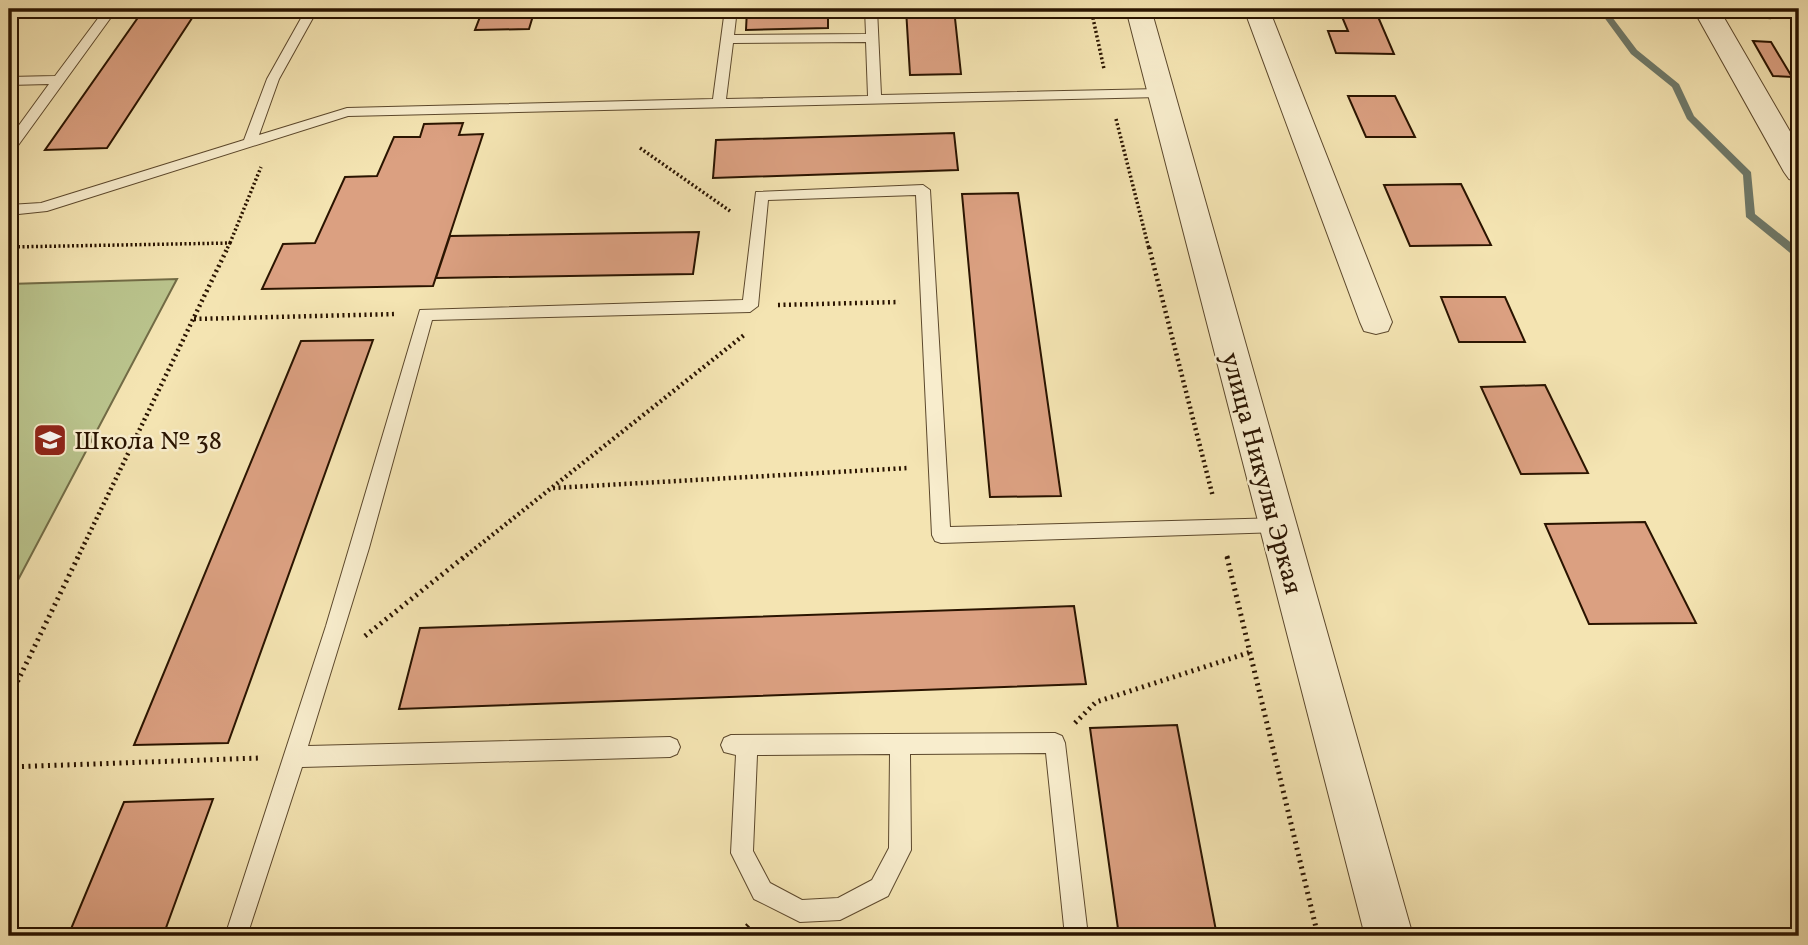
<svg xmlns="http://www.w3.org/2000/svg" width="1808" height="945" viewBox="0 0 1808 945" font-family="Vollkorn,serif">
  <rect width="100%" height="100%" fill="#f4e4b2"/>
  <filter id="stains"><feTurbulence type="fractalNoise" baseFrequency=".00286" numOctaves="4"/><feColorMatrix values="0 0 0 0 .2 0 0 0 0 .09 0 0 0 0 .02 0 0 0 .5 -.17"/></filter>
  <radialGradient id="worn" r=".72"><stop offset=".6" stop-color="#630" stop-opacity="0"/><stop offset="1" stop-color="#630" stop-opacity=".3"/></radialGradient>
  <!-- green -->
  <path fill="#bac48d" stroke="#726c46" stroke-width="2" d="M 177,279 L 9,597 L 9,284 Z"/>
  <g fill="none" stroke-linecap="round" stroke-linejoin="round">
    <!-- stream -->
    <path fill="#6f7a6b" fill-rule="evenodd" d="M 1598,9 L 1606,9 L 1637,50 L 1679,84 L 1694,116 L 1751,172 L 1755,214 L 1799,249 L 1799,258 L 1795,257 L 1746,217 L 1743,175 L 1687,119 L 1672,87 L 1631,54 Z"/>
  </g>
  <!-- building -->
  <path fill="#dba081" stroke="#2a1400" stroke-width="2" d="M 144,9 L 198,9 L 107,148 L 45,150 Z
    M 483,9 L 535,9 L 529,29 L 475,30 Z
    M 747,9 L 828,9 L 828,28 L 746,30 Z
    M 906,9 L 954,9 L 961,74 L 910,75 Z
    M 1738,9 L 1764,9 L 1769,18 L 1743,16 Z
    M 1340,12 L 1376,12 L 1394,54 L 1336,53 L 1328,31 L 1348,31 Z
    M 1753,41 L 1771,42 L 1792,77 L 1773,76 Z
    M 1348,96 L 1395,96 L 1415,137 L 1366,137 Z
    M 463,123 L 459,135 L 483,134 L 433,286 L 262,289 L 283,244 L 315,243 L 345,177 L 377,176 L 394,137 L 420,137 L 424,124 Z
    M 954,133 L 958,170 L 713,178 L 716,140 Z
    M 1461,184 L 1491,245 L 1410,246 L 1384,185 Z
    M 1018,193 L 1061,496 L 990,497 L 962,194 Z
    M 699,232 L 693,274 L 436,278 L 450,236 Z
    M 1441,297 L 1505,297 L 1525,342 L 1459,342 Z
    M 373,340 L 228,743 L 134,745 L 301,341 Z
    M 1545,385 L 1588,473 L 1521,474 L 1481,387 Z
    M 1645,522 L 1696,623 L 1589,624 L 1545,524 Z
    M 1074,606 L 1086,684 L 399,709 L 420,628 Z
    M 1177,725 L 1217,936 L 1119,936 L 1090,728 Z
    M 213,799 L 163,936 L 68,936 L 124,802 Z"/>
  <g fill="none" stroke-linecap="round" stroke-linejoin="round">
    <!-- service casing -->
    <g stroke="#5c482c" stroke-width="2">
      <path id="service" d="M 105,9 L 117,9 L 14,151 L 9,152 L 9,139 L 49,84 L 9,85 L 9,77 L 55,76 Z
        M 725,9 L 737,9 L 734,35 L 866,34 L 865,9 L 877,9 L 881,95 L 1160,89 L 1166,93 L 1160,97 L 348,116 L 47,211 L 9,215 L 9,205 L 41,203 L 244,140 L 267,79 L 304,13 L 314,16 L 279,79 L 259,135 L 347,108 L 713,99 ZM 866,42 L 868,96 L 726,99 L 733,43 Z
        M 923,185 L 930,190 L 950,527 L 1277,518 L 1283,520 L 1286,526 L 1283,532 L 941,543 L 935,541 L 932,535 L 916,195 L 768,200 L 758,306 L 750,312 L 432,320 L 369,548 L 308,746 L 670,737 L 677,740 L 680,747 L 677,754 L 670,757 L 302,767 L 247,936 L 225,936 L 326,626 L 420,310 L 743,300 L 756,192 Z
        M 1055,733 L 1062,736 L 1065,743 L 1088,936 L 1065,936 L 1046,753 L 910,754 L 911,850 L 888,896 L 840,920 L 800,922 L 754,899 L 731,853 L 736,755 L 724,752 L 721,745 L 724,738 L 731,735 ZM 890,754 L 889,848 L 872,880 L 838,898 L 802,900 L 770,883 L 753,851 L 757,755 Z"/>
    </g>
    <!-- minor casing -->
    <g stroke="#5c482c" stroke-width="2">
      <path id="minor" d="M 1126,9 L 1151,9 L 1413,936 L 1365,936 Z
        M 1244,9 L 1269,9 L 1392,322 L 1388,331 L 1376,334 L 1364,331 L 1360,322 Z
        M 1693,9 L 1719,9 L 1799,147 L 1799,182 L 1789,179 L 1784,172 Z"/>
    </g>
    <!-- path-far2 -->
    <path stroke="#2a1400" stroke-width="3.5" stroke-dasharray="2 2.5" stroke-linecap="butt" d="M 1091,9 L 1104,69
      M 1116,119 L 1149,249
      M 640,148 L 730,211
      M 230,243 L 261,167
      M 9,247 L 230,243 L 227,249"/>
    <!-- path-far1 -->
    <path stroke="#2a1400" stroke-width="4.5" stroke-dasharray="2 3.5" stroke-linecap="butt" d="M 1149,247 L 1213,497
      M 778,305 L 899,302
      M 194,319 L 397,314
      M 553,488 L 908,468
      M 1227,556 L 1228,559
      M 77,559 L 228,247
      M 462,559 L 744,335"/>
    <!-- path -->
    <path stroke="#2a1400" stroke-width="5" stroke-dasharray="2 4.5" stroke-linecap="butt" d="M 1227,557 L 1318,936
      M 365,636 L 464,557
      M 9,699 L 78,557
      M 1075,723 L 1096,702 L 1251,652
      M 9,767 L 260,758
      M 738,936 L 751,922"/>
    <!-- service -->
    <use href="#service" fill="#f8edcd" fill-rule="evenodd"/>
    <!-- minor -->
    <use href="#minor" fill="#f8edcd" fill-rule="evenodd"/>
  </g>
  <!-- icons -->
  <defs>
    <g id="school-square" transform="scale(1.75)"><rect x="-9" y="-9" width="18" height="18" rx="4" fill="#8f2418" stroke="#f8edcd"/><path d="M0-5L7-2L0 1L-7-2ZM-4 1L0 2.5L4 1V4Q0 6-4 4Z" fill="#fff"/></g>
  </defs>
  <g fill-rule="evenodd">
    <use href="#school-square" x="50" y="440"/>
  </g>
  <g text-anchor="middle" stroke-width="5" stroke-linejoin="round" paint-order="stroke">
    <!-- poi labels -->
    <g font-size="26" fill="#2a1400" stroke="#f8edcd" text-anchor="start">
      <text x="74" y="449">Школа № 38</text>
    </g>
    <!-- street labels -->
    <g font-size="26" fill="#2a1400" stroke="#f8edcd">
      <text transform="translate(1263 473) rotate(75)" y="9">улица Никулы Эркая</text>
    </g>
  </g>
  <!-- margin -->
  <rect width="1808" height="945" fill="none" stroke="#f4e4b2" stroke-width="35"/>
  <rect x="10" y="10" width="1787" height="924" fill="none" stroke="#2a1400" stroke-width="3.5"/>
  <rect x="18" y="18" width="1773" height="910" fill="none" stroke="#2a1400" stroke-width="2"/>
  <rect width="100%" height="100%" filter="url(#stains)"/>
  <rect width="100%" height="100%" fill="url(#worn)"/>
</svg>
